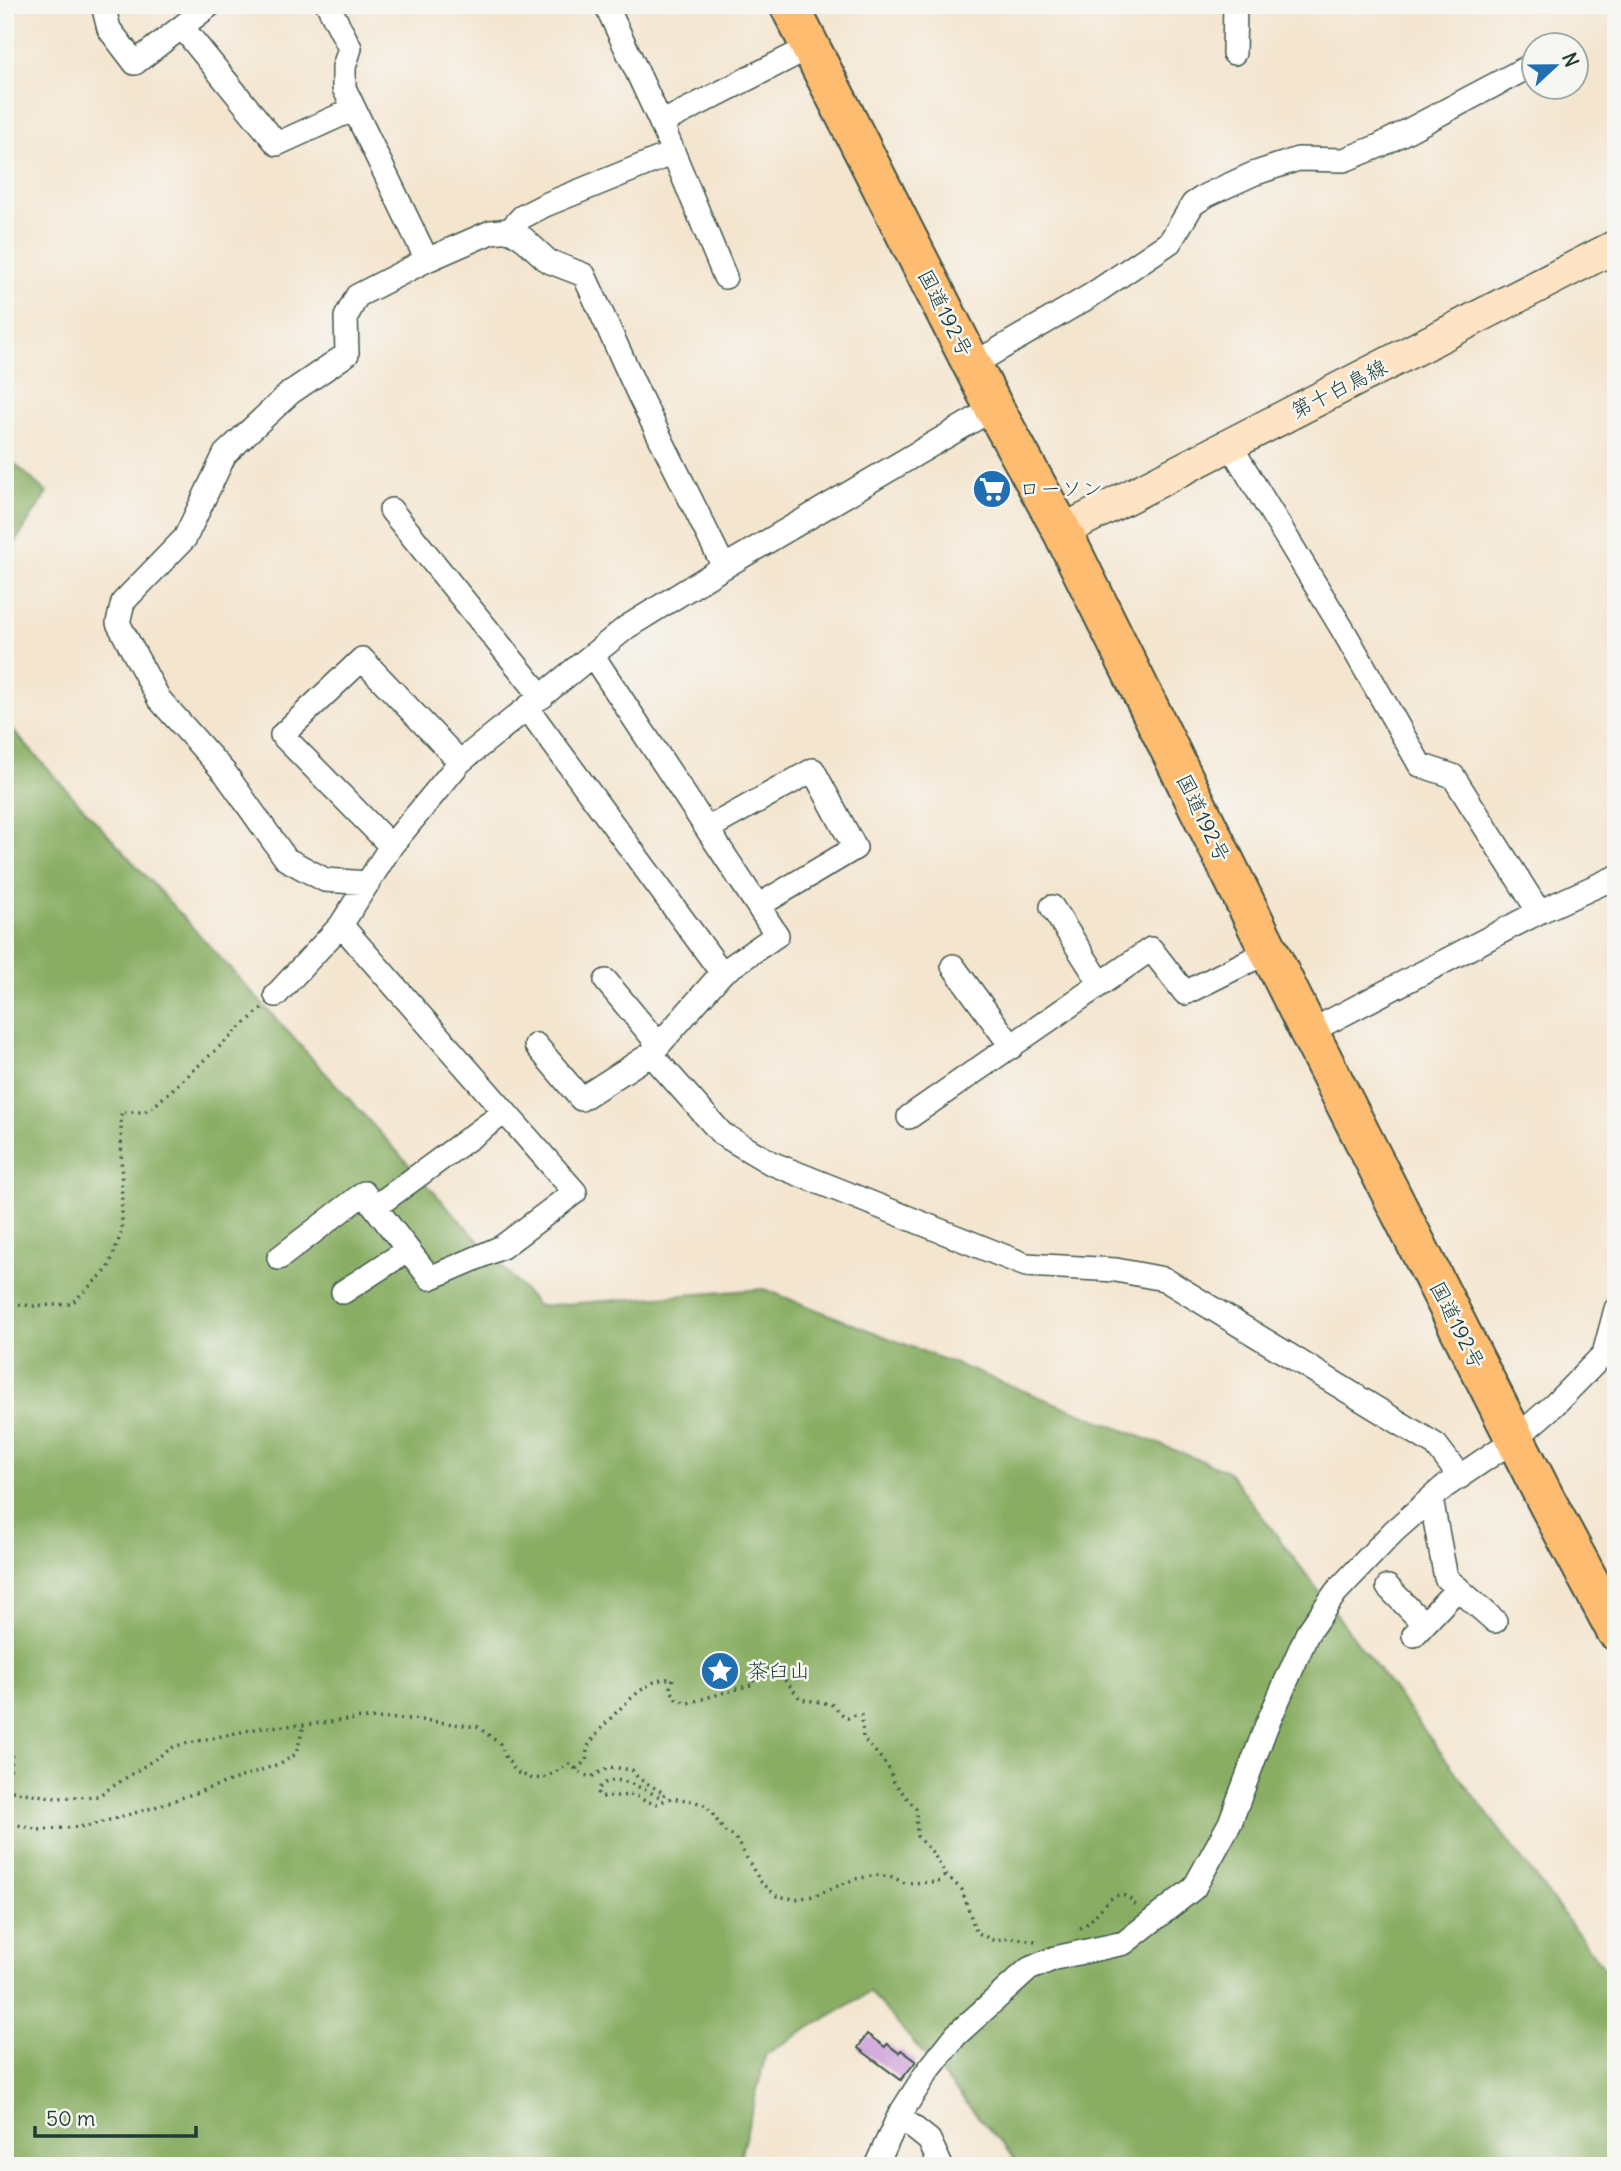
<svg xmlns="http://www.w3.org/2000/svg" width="1621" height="2171" viewBox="0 0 1621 2171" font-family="Delius,'Klee One',sans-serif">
  <rect width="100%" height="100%" fill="#f6f6f2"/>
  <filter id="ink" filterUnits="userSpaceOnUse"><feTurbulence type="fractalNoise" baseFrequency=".0143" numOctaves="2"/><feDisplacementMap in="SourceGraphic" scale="14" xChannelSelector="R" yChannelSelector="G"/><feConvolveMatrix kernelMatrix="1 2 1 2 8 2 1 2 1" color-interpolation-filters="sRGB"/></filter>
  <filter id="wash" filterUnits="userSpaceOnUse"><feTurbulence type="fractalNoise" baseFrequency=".00686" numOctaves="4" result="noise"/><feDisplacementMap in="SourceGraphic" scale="28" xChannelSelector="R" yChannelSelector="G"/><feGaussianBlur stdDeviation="1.57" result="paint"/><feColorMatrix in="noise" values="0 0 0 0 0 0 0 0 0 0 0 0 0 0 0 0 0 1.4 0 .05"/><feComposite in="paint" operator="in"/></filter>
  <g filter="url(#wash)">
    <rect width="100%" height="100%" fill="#f4e5cf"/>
    <!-- forest -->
    <path fill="#89ae63" stroke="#54764c" stroke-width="2" d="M 5,455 L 47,493 L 5,558 Z
      M 5,722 L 538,1306 L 764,1289 L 1228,1471 L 1616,1984 L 1616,2166 L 1021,2166 L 870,1992 L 766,2054 L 738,2166 L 5,2166 Z"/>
    <g id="blocks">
      <!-- building -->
      <path fill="#c894d6" d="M 867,2034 L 885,2047 L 887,2044 L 899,2053 L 901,2050 L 916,2061 L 901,2080 L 858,2048 Z"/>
    </g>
  </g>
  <g filter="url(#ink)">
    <use href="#blocks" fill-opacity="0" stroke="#3f564b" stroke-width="2"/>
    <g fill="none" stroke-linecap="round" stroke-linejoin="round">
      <!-- street casing -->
      <g stroke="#3f564b" stroke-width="26">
        <path id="street" d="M 103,5 L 109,29 L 135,63 L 210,5
          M 328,5 L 350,48 L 344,67 L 344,88 L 427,260 L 491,232 L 510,230 L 524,239 L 548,261 L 584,275 L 640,397 L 724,567
          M 606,5 L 661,123 L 725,277
          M 182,27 L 277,144 L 354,109
          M 1234,53 L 1235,5
          M 661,123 L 810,47
          M 510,230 L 522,217 L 545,205 L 673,153
          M 972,365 L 1090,296 L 1170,242 L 1193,204 L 1207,195 L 1253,174 L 1298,159 L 1344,160 L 1379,146 L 1534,64
          M 1230,445 L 1343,630 L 1420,765 L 1453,776 L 1539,912
          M 391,510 L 542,697
          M 528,709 L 722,973
          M 707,829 L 813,770 L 855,848 L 758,906
          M 391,846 L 282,735 L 362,659 L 460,762
          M 368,883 L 325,880 L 286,859 L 225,773 L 159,699 L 118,623 L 123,602 L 185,538 L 225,454 L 290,393 L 347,354 L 346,317 L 357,296 L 427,260
          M 1052,907 L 1101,984
          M 953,966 L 1012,1047
          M 606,981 L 659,1045
          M 276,995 L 341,925 L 391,846 L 460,762 L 627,627 L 724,567 L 994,408
          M 1309,1032 L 1539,912 L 1616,877
          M 536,1045 L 581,1099 L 651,1054 L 722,973 L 777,935 L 593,656
          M 651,1054 L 722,1134 L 771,1163 L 1026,1265 L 1116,1270 L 1164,1279 L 1436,1445 L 1460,1477
          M 909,1117 L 1151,949 L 1185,993 L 1269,951
          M 375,1207 L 505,1112
          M 279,1258 L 364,1193 L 430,1278 L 502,1247 L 575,1192 L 341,925
          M 343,1292 L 408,1250
          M 1431,1499 L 1446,1578 L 1495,1621
          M 1388,1587 L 1424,1624
          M 1414,1635 L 1458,1588
          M 899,2116 L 929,2140 L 941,2166
          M 876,2166 L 899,2116 L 927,2072 L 956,2035 L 1029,1969 L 1055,1958 L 1124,1943 L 1194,1888 L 1230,1823 L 1266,1727 L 1307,1634 L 1336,1592 L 1394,1531 L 1444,1487 L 1515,1439 L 1554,1405 L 1604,1354 L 1616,1309"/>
      </g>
      <!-- secondary casing -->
      <g stroke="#3f564b" stroke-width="35">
        <path id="secondary" d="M 1062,531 L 1616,246"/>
      </g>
      <!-- highway casing -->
      <g stroke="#3f564b" stroke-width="42">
        <path id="highway" d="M 789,5 L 994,408 L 1062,531 L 1309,1032 L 1547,1502 L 1616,1631"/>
      </g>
      <!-- path -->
      <path stroke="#3f564b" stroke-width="3.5" stroke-dasharray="2 5" stroke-linecap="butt" d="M 5,1303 L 34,1306 L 71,1304 L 108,1269 L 122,1231 L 121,1112 L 144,1112 L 153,1107 L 262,1008
        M 5,1735 C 17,1754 10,1769 5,1789
        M 576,1769 L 586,1761 C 587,1756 586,1750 589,1745 C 597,1730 632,1695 647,1686 C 654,1681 664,1678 673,1679 L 670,1688 L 676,1699 L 688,1703 L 754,1684 L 751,1667 L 754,1663 C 775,1667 788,1682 800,1699 L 831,1704 L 845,1717 L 848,1718 L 857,1714 L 861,1715 L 863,1738 L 880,1757 L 888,1767 L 894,1782 L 916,1809 L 917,1836 L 933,1853 L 946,1875 L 962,1890 L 976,1932 L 992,1940 L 1013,1938 L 1036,1941
        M 5,1790 L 57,1798 L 98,1796 L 175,1746 L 264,1727 L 304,1725 L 363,1718 L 413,1719 L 478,1727 L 500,1744 L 505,1756 L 516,1772 L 533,1779 L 547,1777 L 569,1764 L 584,1775 L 591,1777 L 610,1767 L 632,1770 L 638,1778 L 665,1794 L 661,1797 C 643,1791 610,1766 597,1792 L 601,1797 L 635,1795 L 645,1801 L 656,1804 L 671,1798 L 693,1801 L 707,1806 L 725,1832 L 734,1836 L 760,1881 L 777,1896 L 795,1899 L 814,1896 L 855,1879 L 876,1875 L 892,1877 L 905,1883 L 938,1882 L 946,1875
        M 5,1822 L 39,1830 L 88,1826 L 152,1808 L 282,1763 L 296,1754 L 304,1725
        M 1080,1928 C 1101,1919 1113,1874 1137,1907"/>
      <!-- street -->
      <use href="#street" stroke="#fff" stroke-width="23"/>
      <!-- secondary -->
      <use href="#secondary" stroke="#fee4c5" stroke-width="32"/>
      <!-- highway -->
      <use href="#highway" stroke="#fdbc6f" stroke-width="38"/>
    </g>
  </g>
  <!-- icons -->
  <defs>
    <g id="supermarket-disc" transform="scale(2.0125)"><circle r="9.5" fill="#1f6fb2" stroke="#f6f6f2"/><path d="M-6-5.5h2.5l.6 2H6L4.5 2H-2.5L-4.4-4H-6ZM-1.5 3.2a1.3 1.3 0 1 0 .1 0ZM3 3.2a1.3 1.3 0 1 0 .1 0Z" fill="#fff"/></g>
    <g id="sight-disc" transform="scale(2.0125)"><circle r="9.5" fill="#1f6fb2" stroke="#f6f6f2"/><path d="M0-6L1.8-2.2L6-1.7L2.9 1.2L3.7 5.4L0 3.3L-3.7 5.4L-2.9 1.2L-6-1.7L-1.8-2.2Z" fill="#fff"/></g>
  </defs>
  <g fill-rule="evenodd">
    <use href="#supermarket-disc" x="992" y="489"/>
    <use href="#sight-disc" x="720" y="1671"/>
  </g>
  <g text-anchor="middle" stroke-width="5" stroke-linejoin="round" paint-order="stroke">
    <!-- street labels -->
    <g font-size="21" fill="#1f3d34" stroke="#f6f6f2">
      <text transform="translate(945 313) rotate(63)" y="7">国道192号</text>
      <text transform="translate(1339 389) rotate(-27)" y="7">第十白鳥線</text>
      <text transform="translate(1203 818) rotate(64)" y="7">国道192号</text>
      <text transform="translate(1457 1325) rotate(63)" y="7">国道192号</text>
    </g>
    <!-- poi labels -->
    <g font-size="21" fill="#1f3d34" stroke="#f6f6f2" text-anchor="start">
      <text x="1019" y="496">ローソン</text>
      <text x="747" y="1678">茶臼山</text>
    </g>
  </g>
  <!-- margin -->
  <rect width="1621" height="2171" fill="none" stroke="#f6f6f2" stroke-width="28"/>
  <!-- north arrow -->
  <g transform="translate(1555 66) rotate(68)"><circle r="33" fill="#f6f6f2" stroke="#a0aca6" stroke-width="2"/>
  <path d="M0-5L12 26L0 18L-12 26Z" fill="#1f6fb2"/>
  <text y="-10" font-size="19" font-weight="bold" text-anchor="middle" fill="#1f3d34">N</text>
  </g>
  <!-- scale -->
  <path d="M35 2126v10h161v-10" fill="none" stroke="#1f3d34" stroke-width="3.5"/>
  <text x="46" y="2126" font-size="21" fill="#1f3d34" stroke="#f6f6f2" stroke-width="5" paint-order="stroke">50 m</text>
</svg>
